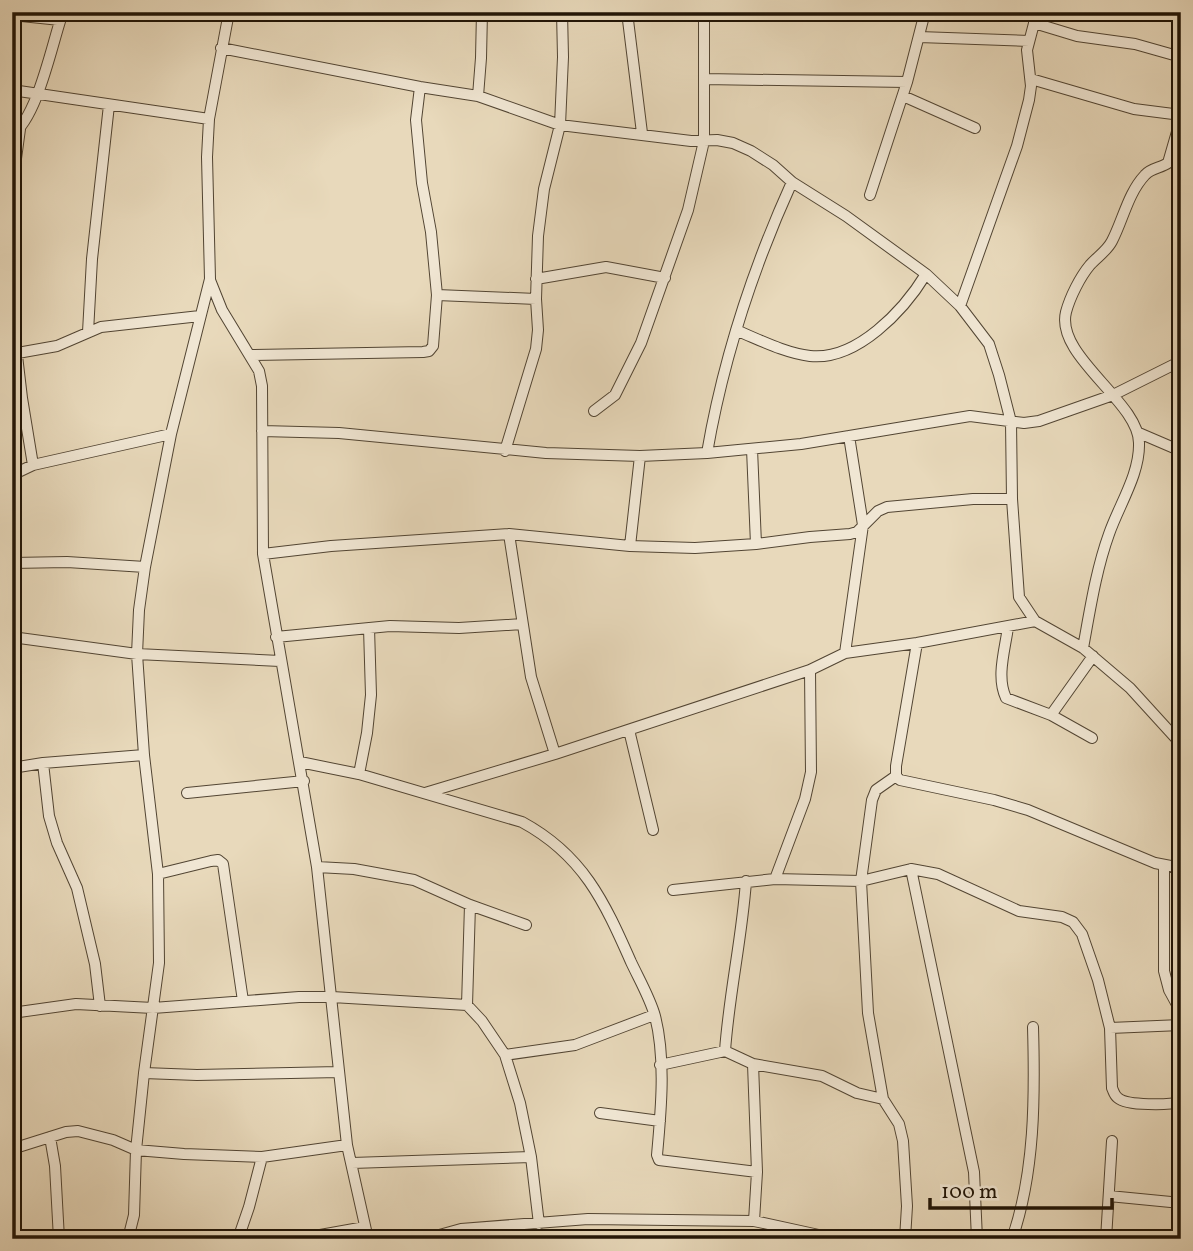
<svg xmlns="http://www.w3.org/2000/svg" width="1193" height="1251" viewBox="0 0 1193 1251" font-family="Vollkorn,serif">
  <rect width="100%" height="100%" fill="#e8d9bb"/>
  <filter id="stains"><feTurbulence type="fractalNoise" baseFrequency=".00286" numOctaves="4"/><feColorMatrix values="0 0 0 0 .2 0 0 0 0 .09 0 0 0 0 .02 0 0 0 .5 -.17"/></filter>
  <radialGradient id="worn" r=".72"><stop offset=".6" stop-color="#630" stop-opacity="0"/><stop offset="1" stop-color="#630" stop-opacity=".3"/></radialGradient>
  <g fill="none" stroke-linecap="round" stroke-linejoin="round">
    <!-- street casing -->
    <g stroke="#524533" stroke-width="12">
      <path id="street" d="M 627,12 L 642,133
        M 12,15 L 60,20
        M 1034,23 L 1077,36 L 1135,44 L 1181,57
        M 919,37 L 1029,41
        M 221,48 L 420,87 L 478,96 L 560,125 L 691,141 L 717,140 L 733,143 L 751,151 L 773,165 L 792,182 L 846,216 L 926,274 L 960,306 L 989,344 L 999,375 L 1011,422 L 1012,499 L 1019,597 L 1035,621 L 1083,648 L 1130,688 L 1181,744
        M 704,79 L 907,82
        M 1031,79 L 1134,109 L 1181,115
        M 12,90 L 209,119
        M 478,96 L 481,58 L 482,12
        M 903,96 L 975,128
        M 12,135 C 38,117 52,43 63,12
        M 870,195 L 907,82 L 925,12
        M 12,215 L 15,166 L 20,129
        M 536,279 L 606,267 L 665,278
        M 210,280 L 222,310 L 259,371 L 262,386 L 263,554 L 317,867 L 347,1145 L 368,1239
        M 437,295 L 536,299
        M 960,306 L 1017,146 L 1029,100 L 1031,86 L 1027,50 L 1037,12
        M 12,313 L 22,398 L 33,465
        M 738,331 C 760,340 785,353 810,356 C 857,361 904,310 926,274
        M 88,332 L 92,259 L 109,105
        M 12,354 L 57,346 L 101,327 L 200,316
        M 251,355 L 423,352 L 429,351 L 433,346 L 437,295 L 431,232 L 422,183 L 416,120 L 420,87
        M 594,411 L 615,395 L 641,343 L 688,210 L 704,141 L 704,12
        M 262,431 L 339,433 L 546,453 L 640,456 L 707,453 L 801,444 L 970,416 L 1024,423 L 1039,421 L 1113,395 L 1181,361
        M 1139,433 L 1181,451
        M 752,449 L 756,544
        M 505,451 L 536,349 L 538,330 L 536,299 L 538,236 L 544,189 L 560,125 L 563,57 L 562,12
        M 707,453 C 723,360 753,268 792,182
        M 12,475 L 33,465 L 171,434
        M 509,534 L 531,677 L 555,754
        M 630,546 L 640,456
        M 263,554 L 331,546 L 509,534 L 630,546 L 695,548 L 756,544 L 810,537 L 850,534 L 857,532 L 878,511 L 887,507 L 973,499 L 1012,499
        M 12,563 L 67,562 L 145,567
        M 1008,627 C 1005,650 996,677 1006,698 L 1051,715 L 1092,738
        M 12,637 L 137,654 L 280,661
        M 276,637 L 390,626 L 459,628 L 522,624
        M 917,643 L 896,766 L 896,776 L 900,780 L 994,800 L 1028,810 L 1155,863 L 1181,868
        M 1083,648 C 1090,610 1096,570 1109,534 C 1119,505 1140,474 1139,443 C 1139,402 1055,356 1066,312 C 1070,297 1080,277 1090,265 C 1097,257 1107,251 1112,241 C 1123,220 1128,193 1145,175 C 1151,168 1161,168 1168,163 L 1181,118
        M 845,653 L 863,525 L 849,436
        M 1051,715 L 1093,656
        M 629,730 L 653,830
        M 300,762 L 359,774 L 522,822 C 583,855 604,901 631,962 C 639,979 650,998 655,1016 C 666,1059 661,1111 657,1155 L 659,1160 L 757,1172
        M 43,763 L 49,816 L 57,843 L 77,888 L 95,964 L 100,1006
        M 12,768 L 43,763 L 144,755
        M 359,774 L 367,733 L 371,695 L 369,628
        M 896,776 L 876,790 L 872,800 L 861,881 L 868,1013 L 883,1099 L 899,1124 L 903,1141 L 907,1206 L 905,1239
        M 187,793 L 304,781
        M 425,793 L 555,754 L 810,670 L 845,653 L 917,643 L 1035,621
        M 1164,866 L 1164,971 L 1169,990 L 1181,1012
        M 317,867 L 354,869 L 414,880 L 470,905 L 526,925
        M 911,869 L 974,1172 L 977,1239
        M 158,874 L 211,861 L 218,860 L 223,864 L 243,1001
        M 775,879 L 805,799 L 811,772 L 810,670
        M 746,881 C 742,938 729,994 725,1051 L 753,1064 L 757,1172 L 754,1221
        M 673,890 L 775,879 L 861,881 L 911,869 L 938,874 L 1019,911 L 1062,917 L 1073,922 L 1082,934 L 1098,980 L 1110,1028 L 1112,1088 C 1114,1092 1114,1095 1118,1098 C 1127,1106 1169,1105 1181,1102
        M 467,1005 L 470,905
        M 12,1013 L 76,1004 L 153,1008 L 299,997 L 332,997 L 467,1005 L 482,1021 L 505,1055 L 520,1103 L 531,1157 L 539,1224
        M 1110,1028 L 1181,1025
        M 505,1055 L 575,1045 L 654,1015
        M 753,1064 L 822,1076 L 857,1093 L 883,1099
        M 660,1065 L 725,1051
        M 144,1073 L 197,1075 L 339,1072
        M 600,1113 L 660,1121
        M 50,1137 L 55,1166 L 59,1239
        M 12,1149 L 66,1132 L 78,1131 L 113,1140 L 136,1150 L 184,1154 L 262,1157 L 347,1145
        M 352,1163 L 531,1157
        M 1109,1196 L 1181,1203
        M 128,1239 L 134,1215 L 136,1150 L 144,1073 L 159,963 L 158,874 L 144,755 L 137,654 L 139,610 L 145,567 L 171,434 L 210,279 L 207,157 L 209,119 L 229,12
        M 238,1239 L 249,1207 L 262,1157
        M 298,1239 L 365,1227
        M 425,1239 L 461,1229 L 588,1219 L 754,1221 L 837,1239
        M 1012,1239 C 1035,1172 1035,1097 1033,1027
        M 1106,1239 L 1112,1141"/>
    </g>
    <!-- street -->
    <use href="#street" stroke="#f0e6d3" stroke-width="10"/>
  </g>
  <!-- margin -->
  <rect width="1193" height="1251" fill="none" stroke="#e8d9bb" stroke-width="42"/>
  <rect x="14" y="14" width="1165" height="1223" fill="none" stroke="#201406" stroke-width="3.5"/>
  <rect x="21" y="21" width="1151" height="1209" fill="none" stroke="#201406" stroke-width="2"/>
  <!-- scale -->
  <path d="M930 1198v10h182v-10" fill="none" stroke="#201406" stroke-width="3.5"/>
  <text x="941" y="1198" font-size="21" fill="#201406" stroke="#f0e6d3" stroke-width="5" paint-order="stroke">100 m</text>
  <rect width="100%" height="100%" filter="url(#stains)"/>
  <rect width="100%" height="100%" fill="url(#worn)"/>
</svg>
